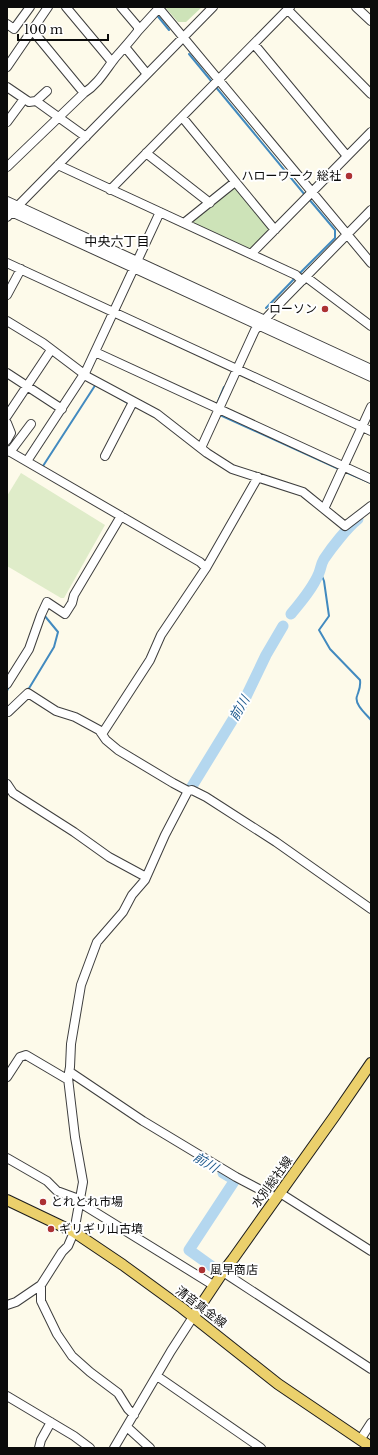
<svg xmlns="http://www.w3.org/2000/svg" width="378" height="1455" viewBox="0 0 378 1455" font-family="'Libre Baskerville','Noto Sans JP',serif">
  <rect width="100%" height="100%" fill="#fdfaea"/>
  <!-- green -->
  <path fill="#cde3b8" d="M 165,7 L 202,7 L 186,22 L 178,22 Z
    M 235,186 L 270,228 L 270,232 L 252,251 L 190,223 Z"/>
  <!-- pitch -->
  <path fill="#dfecc9" d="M 21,473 L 105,525 L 64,598 L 61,598 L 7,566 L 7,496 Z"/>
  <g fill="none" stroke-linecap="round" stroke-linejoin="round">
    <!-- stream -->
    <path stroke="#428abf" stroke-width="2" d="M 156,14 L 169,30
      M 189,54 L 212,82
      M 215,86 L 305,195
      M 298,275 L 335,238 L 335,230 L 308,198
      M 266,308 L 295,278
      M 109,392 L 129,404
      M 217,404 L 224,387
      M 220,415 L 339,469
      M 43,466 L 96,384
      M 343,471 L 371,483
      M 320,571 L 324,581 L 329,616 L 319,630 L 330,649 L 360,680 C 361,687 359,690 357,696 C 354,704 366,714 371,720
      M 28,690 L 54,647 L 58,632 L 44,615
      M 7,691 L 9,686"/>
    <!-- river -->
    <path stroke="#b4d7ef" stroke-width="11" d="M 291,614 C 301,602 313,588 319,573 C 321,568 321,564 324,559 C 332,547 347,528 358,519
      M 191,788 L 243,703 L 266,655 L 283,626
      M 214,1268 L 189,1250 L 235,1180 L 223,1173"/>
    <!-- minor casing -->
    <g stroke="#3e3e3e" stroke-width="10">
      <path id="minor" d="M 66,7 L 112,62
        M 158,7 L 371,263
        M 356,7 L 371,21
        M 288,10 L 371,94
        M 7,24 L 14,29 L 30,7
        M 32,30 L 84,93
        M 138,31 L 159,8
        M 254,44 L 347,156
        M 125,47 L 147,74
        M 7,67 L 48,7
        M 7,87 L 29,102 L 36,101 L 86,137
        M 36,101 L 47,91
        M 182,117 L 275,230
        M 7,122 L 24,99
        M 146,153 L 210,203
        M 58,165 L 296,275 L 302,281
        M 7,167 L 84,93 C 98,84 105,71 115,58 C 123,49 131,40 138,31 L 138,27 L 121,7
        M 110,190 L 290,7
        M 7,201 L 371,369
        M 7,210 L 371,377
        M 7,217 L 213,7
        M 184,223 L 235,182
        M 251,254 L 371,132
        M 7,263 L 371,431
        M 306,277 L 371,326
        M 7,295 L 21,269
        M 7,321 L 43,343 L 88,377 L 157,414 L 207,453 L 232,469 L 303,492 L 345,526 L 371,506
        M 95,352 L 371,479
        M 7,373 L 62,409
        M 7,416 L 51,350
        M 7,423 L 11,433 L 7,440
        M 201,448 L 255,330 L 282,301 L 371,210
        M 7,450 L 200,562 L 206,568
        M 10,452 L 31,424
        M 105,456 L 133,402
        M 27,461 L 86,371 L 160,212
        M 324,509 L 371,407
        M 7,684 L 29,649 L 41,615 L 47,602 L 65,614 L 72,603 L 74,595 L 121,516
        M 8,712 L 28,693 L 56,711 L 75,717 L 99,730 L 106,740 L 118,750 L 173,783 L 188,791 L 192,790 L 206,797 L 276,842 L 371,909
        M 102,734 L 150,660 L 161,635 L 206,568 L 258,477
        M 7,784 L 13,793 L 74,832 L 109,857 L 146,877
        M 70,1072 L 143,1121 L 236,1177 L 276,1198
        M 7,1077 L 20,1057 L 26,1055 L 65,1078 L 68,1078
        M 7,1158 L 47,1181 L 57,1191 L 76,1198 L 82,1204 L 213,1285
        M 280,1193 L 371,1251
        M 223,1272 L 371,1369
        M 41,1285 L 41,1301 L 57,1334 L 72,1356 L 90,1372 L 118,1393 L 128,1409 L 134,1415
        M 7,1305 L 16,1302 L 41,1285 L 62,1252 L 68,1246 L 74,1232 L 83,1182 L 75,1137 L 68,1078 L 70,1067 L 71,1044 L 81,985 L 97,942 L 123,912 L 132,895 L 145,880 L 165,835 L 188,791
        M 157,1376 L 261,1448
        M 7,1396 L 74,1436 L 90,1448
        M 127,1427 L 150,1448
        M 360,1440 L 371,1423
        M 39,1448 L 41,1440 L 51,1422
        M 114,1448 L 171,1351 L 193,1317"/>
    </g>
    <!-- major casing -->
    <g stroke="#1c1c1c" stroke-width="12">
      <path id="major" d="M 7,1200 L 74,1232 L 123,1265 L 182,1308 L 278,1384 L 371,1447
        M 193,1317 L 223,1272 L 233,1259 L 334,1117 L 371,1063"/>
    </g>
    <!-- minor -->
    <use href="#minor" stroke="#fff" stroke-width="8"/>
    <!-- major -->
    <use href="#major" stroke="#ebd06c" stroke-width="10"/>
  </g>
  <!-- markers -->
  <g fill="#ac3133" stroke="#fff" stroke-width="1.5">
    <circle cx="349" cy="176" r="4"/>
    <circle cx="325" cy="309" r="4"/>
    <circle cx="43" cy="1202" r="4"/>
    <circle cx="51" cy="1229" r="4"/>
    <circle cx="202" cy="1270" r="4"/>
  </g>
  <g text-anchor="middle" stroke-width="4" stroke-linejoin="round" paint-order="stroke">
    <!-- poi labels -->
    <g font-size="12" fill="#0b0b0b" stroke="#fff" text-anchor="start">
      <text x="341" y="180" text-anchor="end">ハローワーク 総社</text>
      <text x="317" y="313" text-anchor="end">ローソン</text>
      <text x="51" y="1206">とれとれ市場</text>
      <text x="59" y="1233">ギリギリ山古墳</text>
      <text x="210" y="1274">風早商店</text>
    </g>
    <!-- street labels -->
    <g font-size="12" fill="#0b0b0b" stroke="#fff">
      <text transform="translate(272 1182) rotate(-54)" y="4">水別総社線</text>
      <text transform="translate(201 1307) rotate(37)" y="4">清音真金線</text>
    </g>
    <!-- neighbourhood labels -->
    <g font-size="13" fill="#0b0b0b" stroke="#fff">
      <text x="117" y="246">中央六丁目</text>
    </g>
    <!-- water labels -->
    <g font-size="13" font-style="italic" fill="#215c8f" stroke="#fff">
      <text transform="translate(239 708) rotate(-60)" y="5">前川</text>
      <text transform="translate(206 1162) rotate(31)" y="5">前川</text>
    </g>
  </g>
  <!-- border -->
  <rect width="378" height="1455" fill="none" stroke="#0b0b0b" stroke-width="16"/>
  <!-- scale -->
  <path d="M18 34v6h90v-6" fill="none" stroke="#0b0b0b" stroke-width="2"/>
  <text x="24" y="34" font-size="12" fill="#0b0b0b" stroke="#ffffff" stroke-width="3" paint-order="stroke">100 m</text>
</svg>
